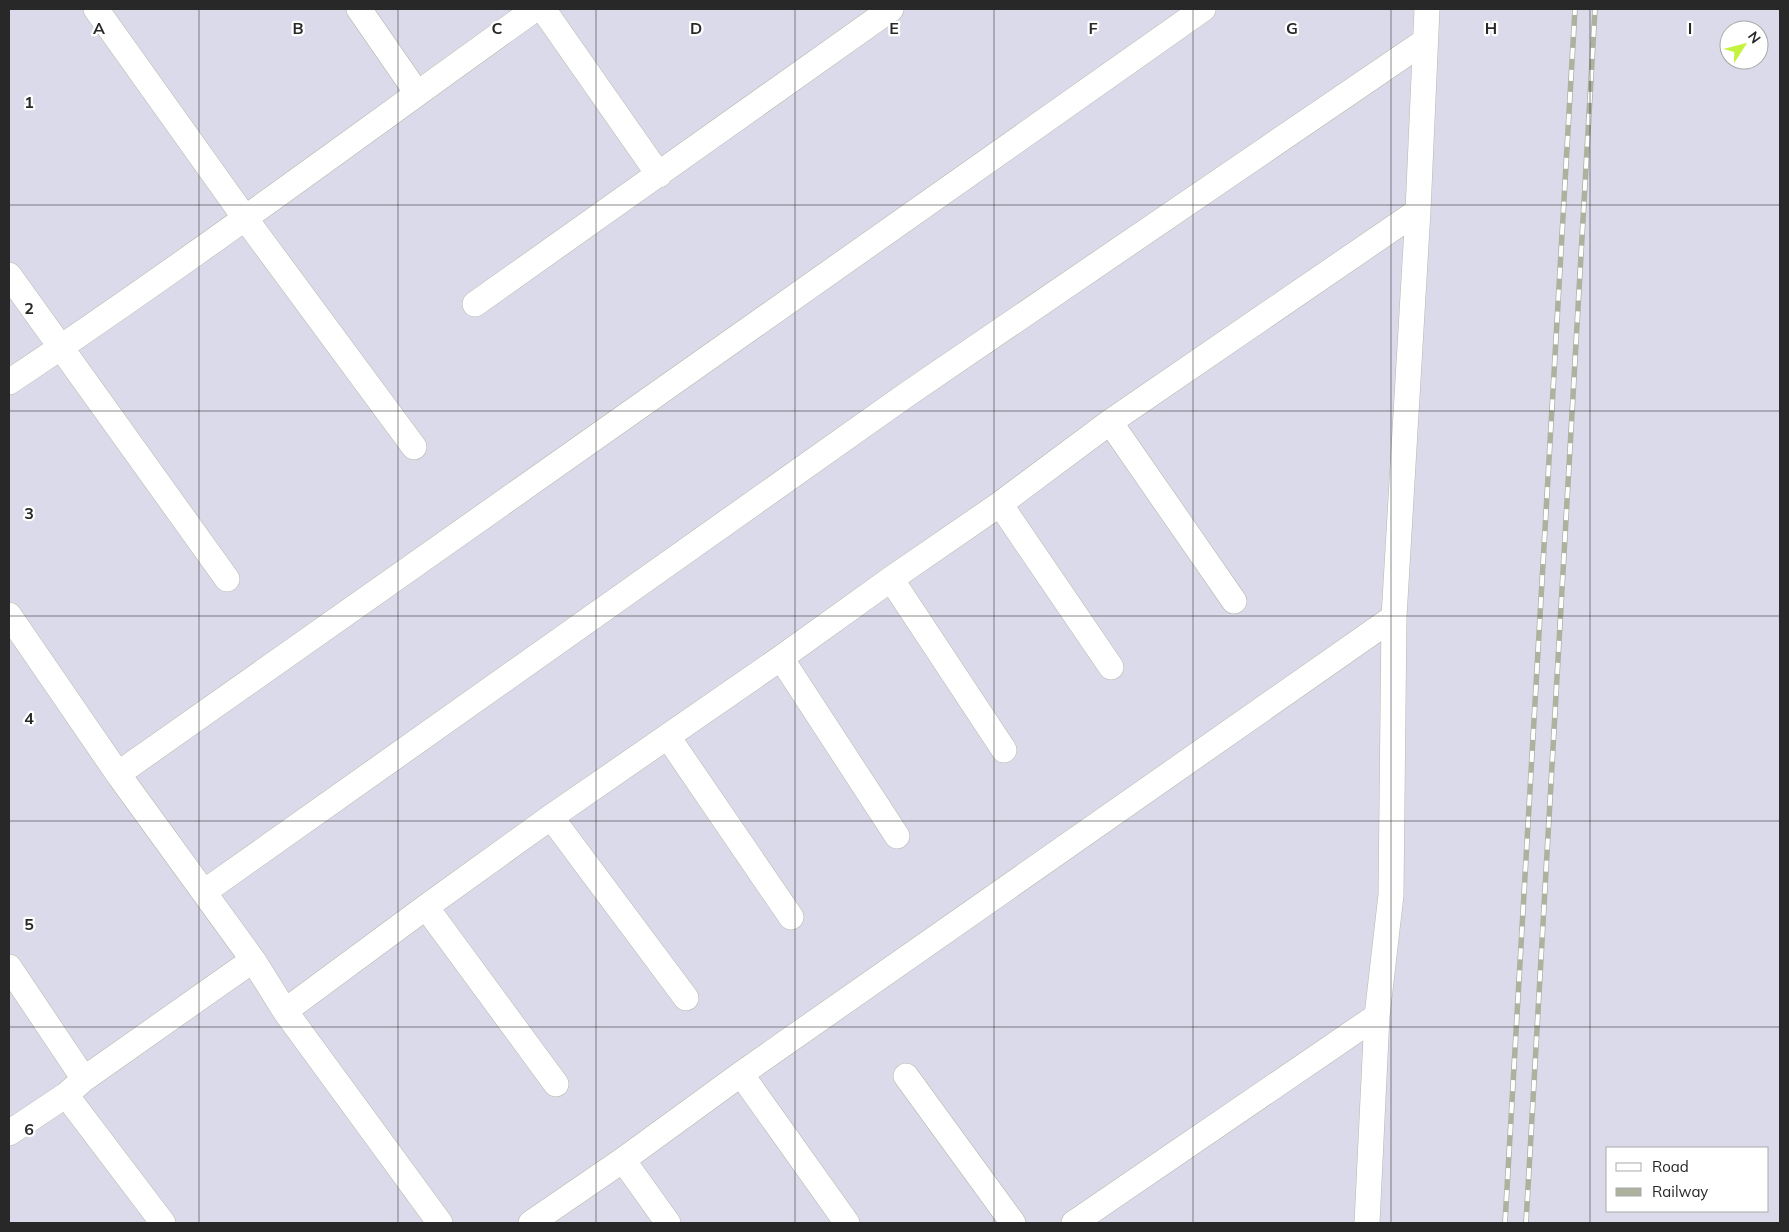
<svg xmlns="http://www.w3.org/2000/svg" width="1789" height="1232" viewBox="0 0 1789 1232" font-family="Mulish,sans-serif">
  <rect width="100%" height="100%" fill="#dbdaea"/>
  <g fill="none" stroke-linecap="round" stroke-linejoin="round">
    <!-- street casing -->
    <g stroke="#b5b8ab" stroke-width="26">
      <path id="street" d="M 96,9 L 245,218 L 414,447
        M 359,9 L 417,93
        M 543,9 L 659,175
        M 9,275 L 227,579
        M 475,304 L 891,9
        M 9,382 C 188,263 360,134 535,9
        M 1110,422 L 1234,601
        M 1000,504 L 1111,667
        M 891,579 L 1004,750
        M 9,615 L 118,774 L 253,960 L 285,1011 L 440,1223
        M 781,658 L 897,836
        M 668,737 L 791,917
        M 118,774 L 1203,9
        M 551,817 L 686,998
        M 204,892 L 909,393 L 1425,41
        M 426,907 L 556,1084
        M 9,967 L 84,1079
        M 285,1011 L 426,907 L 551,817 L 781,658 L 891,579 L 1000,504 L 1110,422 L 1418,211
        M 741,1074 L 847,1223
        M 906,1076 L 1013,1223
        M 66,1095 L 163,1223
        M 9,1133 L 66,1095 L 84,1079 L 253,960
        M 623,1160 L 668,1223
        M 531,1223 L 623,1160 L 741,1074 L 1394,617
        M 1074,1223 L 1377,1016
        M 1367,1223 L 1377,1016 L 1391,895 L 1394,617 L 1418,211 L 1427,9"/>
    </g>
    <!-- street -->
    <use href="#street" stroke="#fff" stroke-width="25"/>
    <!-- rail casing -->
    <g stroke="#acb29e" stroke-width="5.5">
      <path id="rail" d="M 1505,1223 L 1575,9
        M 1526,1223 L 1595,9"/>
    </g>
    <!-- rail -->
    <use href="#rail" stroke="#fff" stroke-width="4" stroke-dasharray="11" stroke-linecap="butt"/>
  </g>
  <!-- grid -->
  <path fill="none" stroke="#282828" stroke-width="1" stroke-opacity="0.55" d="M 199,9 L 199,1223M 398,9 L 398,1223M 596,9 L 596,1223M 795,9 L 795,1223M 994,9 L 994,1223M 1193,9 L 1193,1223M 1391,9 L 1391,1223M 1590,9 L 1590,1223M 9,205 L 1780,205M 9,411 L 1780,411M 9,616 L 1780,616M 9,821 L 1780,821M 9,1027 L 1780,1027"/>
  <g font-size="16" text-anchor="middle" font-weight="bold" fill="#282828" stroke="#fff" stroke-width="4.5" stroke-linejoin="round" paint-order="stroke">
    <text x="99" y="34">A</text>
    <text x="298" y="34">B</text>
    <text x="497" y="34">C</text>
    <text x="696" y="34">D</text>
    <text x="894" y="34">E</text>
    <text x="1093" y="34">F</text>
    <text x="1292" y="34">G</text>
    <text x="1491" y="34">H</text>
    <text x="1690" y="34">I</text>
    <text x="29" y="108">1</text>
    <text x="29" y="314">2</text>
    <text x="29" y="519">3</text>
    <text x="29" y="724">4</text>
    <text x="29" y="930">5</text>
    <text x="29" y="1135">6</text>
  </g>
  <!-- border -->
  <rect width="1789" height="1232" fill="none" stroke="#282828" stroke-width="20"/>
  <!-- legend -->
  <rect x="1606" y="1147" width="162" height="65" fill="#ffffff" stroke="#a9a9a9"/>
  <rect x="1616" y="1163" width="25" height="8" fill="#ffffff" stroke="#a9a9a9"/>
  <text x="1652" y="1172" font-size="15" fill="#282828">Road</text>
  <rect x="1616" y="1188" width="25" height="8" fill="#acb29e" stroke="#a9a9a9"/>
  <text x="1652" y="1197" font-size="15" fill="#282828">Railway</text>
  <!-- north arrow -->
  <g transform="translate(1744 45) rotate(54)"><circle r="24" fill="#ffffff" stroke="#a9a9a9"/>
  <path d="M0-4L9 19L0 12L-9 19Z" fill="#c4f33f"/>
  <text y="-8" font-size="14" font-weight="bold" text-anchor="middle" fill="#282828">N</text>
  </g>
</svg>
